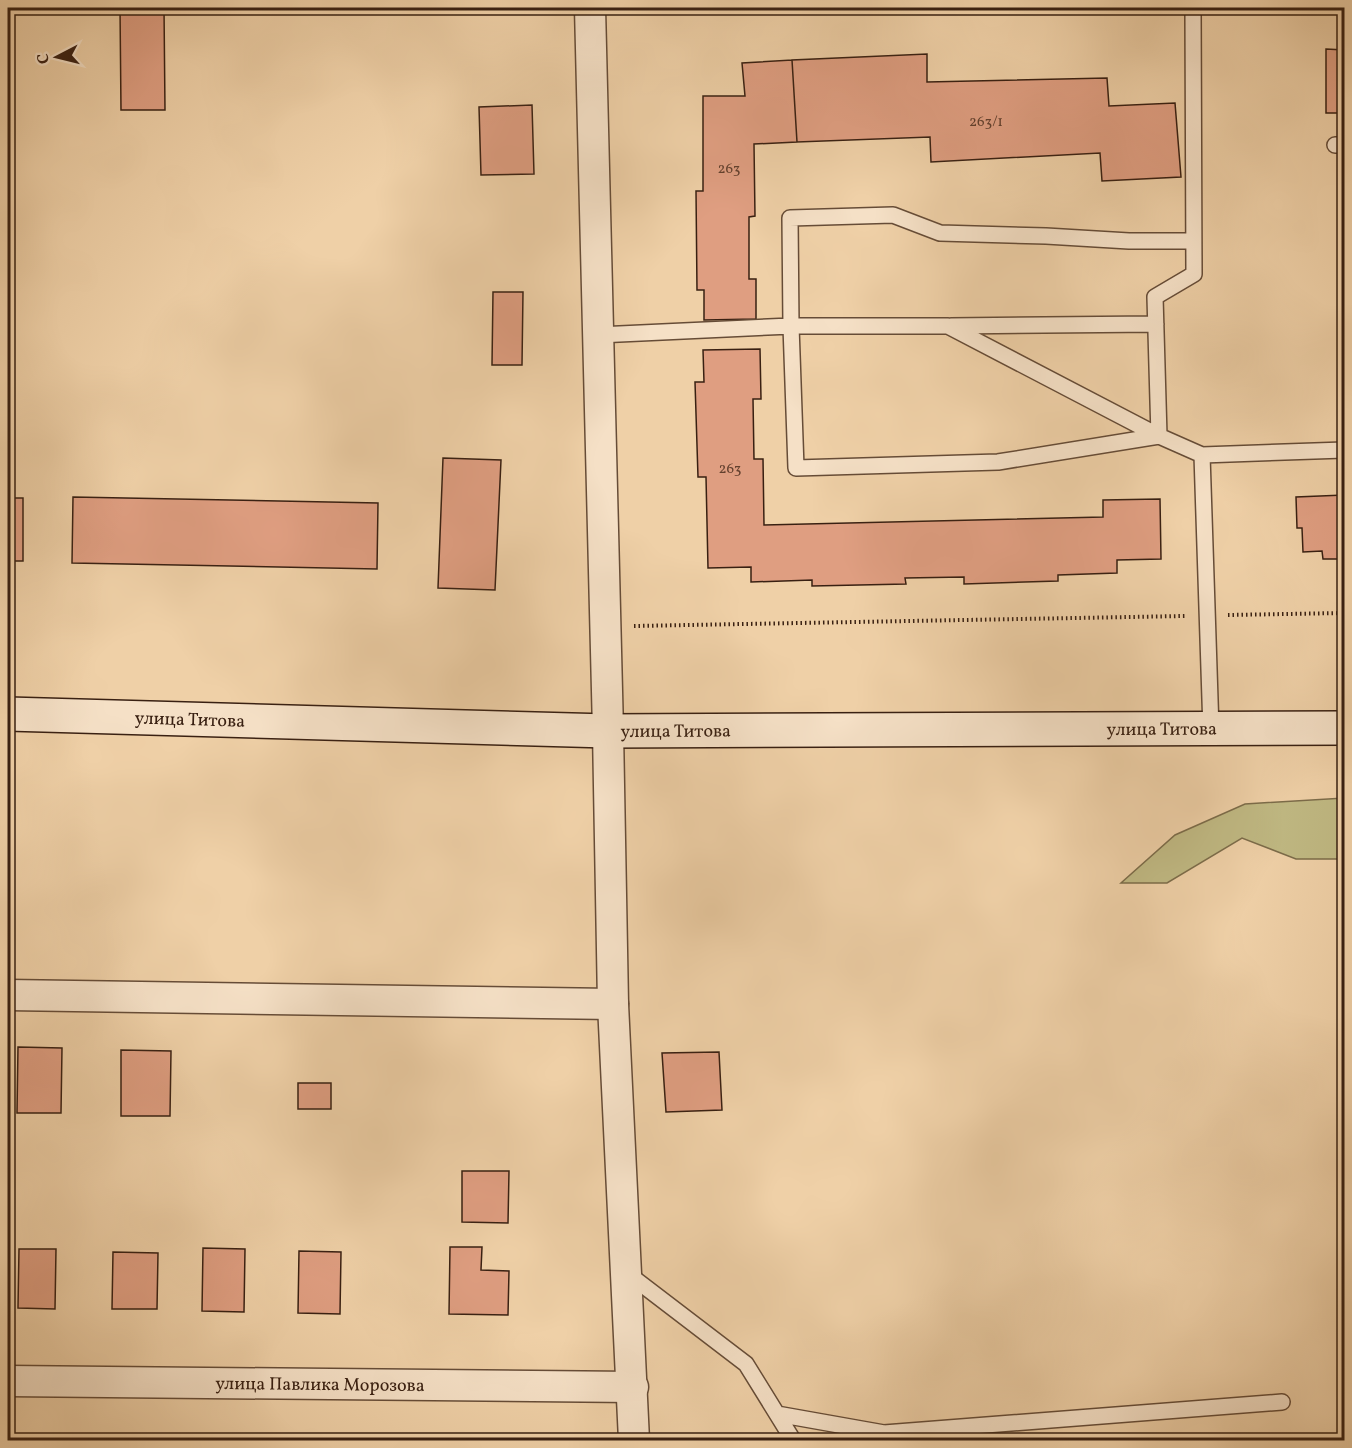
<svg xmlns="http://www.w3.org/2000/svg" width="1352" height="1448" viewBox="0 0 1352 1448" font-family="Vollkorn,serif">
  <rect width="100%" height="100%" fill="#efd0a7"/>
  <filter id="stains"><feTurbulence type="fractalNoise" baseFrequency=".00333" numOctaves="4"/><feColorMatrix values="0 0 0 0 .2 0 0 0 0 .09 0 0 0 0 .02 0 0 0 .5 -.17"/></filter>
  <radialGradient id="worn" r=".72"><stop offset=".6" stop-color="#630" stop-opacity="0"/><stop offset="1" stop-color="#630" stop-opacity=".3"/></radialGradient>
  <!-- green -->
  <path fill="#c0b983" stroke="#7c6c4a" stroke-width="1.5" d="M 1344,798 L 1344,859 L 1296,859 L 1242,838 L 1167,883 L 1121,883 L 1175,835 L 1245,804 Z"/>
  <!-- building -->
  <path fill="#df9e81" stroke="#392012" stroke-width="1.5" d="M 120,8 L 164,8 L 165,110 L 121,110 Z
    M 1326,49 L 1344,50 L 1344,113 L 1326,113 Z
    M 927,54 L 927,82 L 1107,78 L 1109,106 L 1175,103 L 1181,177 L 1102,181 L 1100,153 L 931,162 L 930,137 L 797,142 L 792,60 Z
    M 792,60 L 797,142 L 754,144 L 755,216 L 749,217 L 749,279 L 756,279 L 756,319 L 704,320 L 704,290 L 697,290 L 696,191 L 703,191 L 703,96 L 745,96 L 742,63 Z
    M 532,105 L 534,174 L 481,175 L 479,107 Z
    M 493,292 L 523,292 L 522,365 L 492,365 Z
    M 760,349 L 761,399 L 753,399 L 754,459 L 763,459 L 764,525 L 1103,517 L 1103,500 L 1160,499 L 1161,559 L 1117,560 L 1117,573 L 1058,575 L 1058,581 L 964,584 L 964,577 L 905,578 L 906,584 L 812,586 L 812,580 L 751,582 L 751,567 L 708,568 L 706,477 L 698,477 L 695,382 L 704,382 L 703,350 Z
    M 443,458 L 501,460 L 495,590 L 438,588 Z
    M 1344,495 L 1344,559 L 1323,559 L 1322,551 L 1303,552 L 1302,528 L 1297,528 L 1296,497 Z
    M 73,497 L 378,503 L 377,569 L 72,563 Z
    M 8,498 L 23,498 L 23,561 L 8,561 Z
    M 18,1047 L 62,1048 L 61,1113 L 17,1113 Z
    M 121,1050 L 171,1051 L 170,1116 L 121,1116 Z
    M 719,1052 L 722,1110 L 666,1112 L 662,1053 Z
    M 298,1083 L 331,1083 L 331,1109 L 298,1109 Z
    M 462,1171 L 509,1171 L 508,1223 L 462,1222 Z
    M 450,1247 L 482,1247 L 481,1270 L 509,1271 L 508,1315 L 449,1314 Z
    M 203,1248 L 245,1249 L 244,1312 L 202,1311 Z
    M 19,1249 L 56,1249 L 55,1309 L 18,1308 Z
    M 299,1251 L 341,1252 L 340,1314 L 298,1313 Z
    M 113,1252 L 158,1253 L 157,1309 L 112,1309 Z"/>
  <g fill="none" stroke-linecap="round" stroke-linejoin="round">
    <!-- lane casing -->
    <g stroke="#664c37" stroke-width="18">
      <path id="lane" d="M 1335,145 L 1344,145
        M 1193,241 L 1129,241 L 1046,236 L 940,233 L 893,215 L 790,218 L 791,326 L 948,326 L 1159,436 L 1202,455 L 1344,450
        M 951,326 L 1156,324
        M 598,335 L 791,326 L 796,468 L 998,462 L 1159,436 L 1155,297 L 1194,274 L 1193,8
        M 1202,455 L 1211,730
        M 627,1273 L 746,1364 L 793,1440
        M 777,1414 L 884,1433 L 1282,1402"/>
    </g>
    <!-- street casing -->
    <g stroke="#664c37" stroke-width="33">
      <g id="street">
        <path d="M 590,8 L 608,731 L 613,1004 L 634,1440"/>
        <path d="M 8,995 L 613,1004"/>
        <path id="s1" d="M 8,1381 L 633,1387"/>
      </g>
    </g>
    <!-- secondary casing -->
    <g stroke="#392012" stroke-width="36">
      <g id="secondary">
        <path id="s2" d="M 8,714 L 608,731 L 1344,728"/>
      </g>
    </g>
    <!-- path -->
    <path stroke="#392012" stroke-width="4" stroke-dasharray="1.5 3" stroke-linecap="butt" d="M 1228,615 L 1344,613
      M 634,626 L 1185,616"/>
    <!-- lane -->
    <use href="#lane" stroke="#f5e0c6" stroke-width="15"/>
    <!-- street -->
    <use href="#street" stroke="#f5e0c6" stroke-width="30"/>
    <!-- secondary -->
    <use href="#secondary" stroke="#f5e0c6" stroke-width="33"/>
  </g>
  <g text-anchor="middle" stroke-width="5" stroke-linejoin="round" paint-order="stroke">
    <!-- number labels -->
    <g font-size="15" fill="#62402e">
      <text x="986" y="126">263/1</text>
      <text x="729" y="173">263</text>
      <text x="730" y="473">263</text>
    </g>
    <!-- street labels -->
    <g font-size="18" fill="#392012" stroke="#f5e0c6">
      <text dy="6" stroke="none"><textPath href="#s2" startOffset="182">улица Титова</textPath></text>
      <text dy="6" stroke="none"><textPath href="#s2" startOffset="1154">улица Титова</textPath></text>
      <text dy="6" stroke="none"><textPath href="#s2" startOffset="668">улица Титова</textPath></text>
      <text dy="6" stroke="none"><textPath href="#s1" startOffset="312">улица Павлика Морозова</textPath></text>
    </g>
  </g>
  <!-- margin -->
  <rect width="1352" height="1448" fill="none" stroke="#efd0a7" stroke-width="30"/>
  <rect x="9" y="9" width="1334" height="1430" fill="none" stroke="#392012" stroke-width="3"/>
  <rect x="15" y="15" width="1322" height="1418" fill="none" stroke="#392012" stroke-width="1.5"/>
  <!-- north arrow -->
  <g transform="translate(57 57) rotate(263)" stroke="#f5e0c6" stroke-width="4.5" paint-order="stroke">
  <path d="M0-4.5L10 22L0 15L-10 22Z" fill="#392012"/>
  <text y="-9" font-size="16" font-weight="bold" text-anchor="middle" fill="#392012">С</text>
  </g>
  <rect width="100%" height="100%" filter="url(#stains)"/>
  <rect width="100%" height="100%" fill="url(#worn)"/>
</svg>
